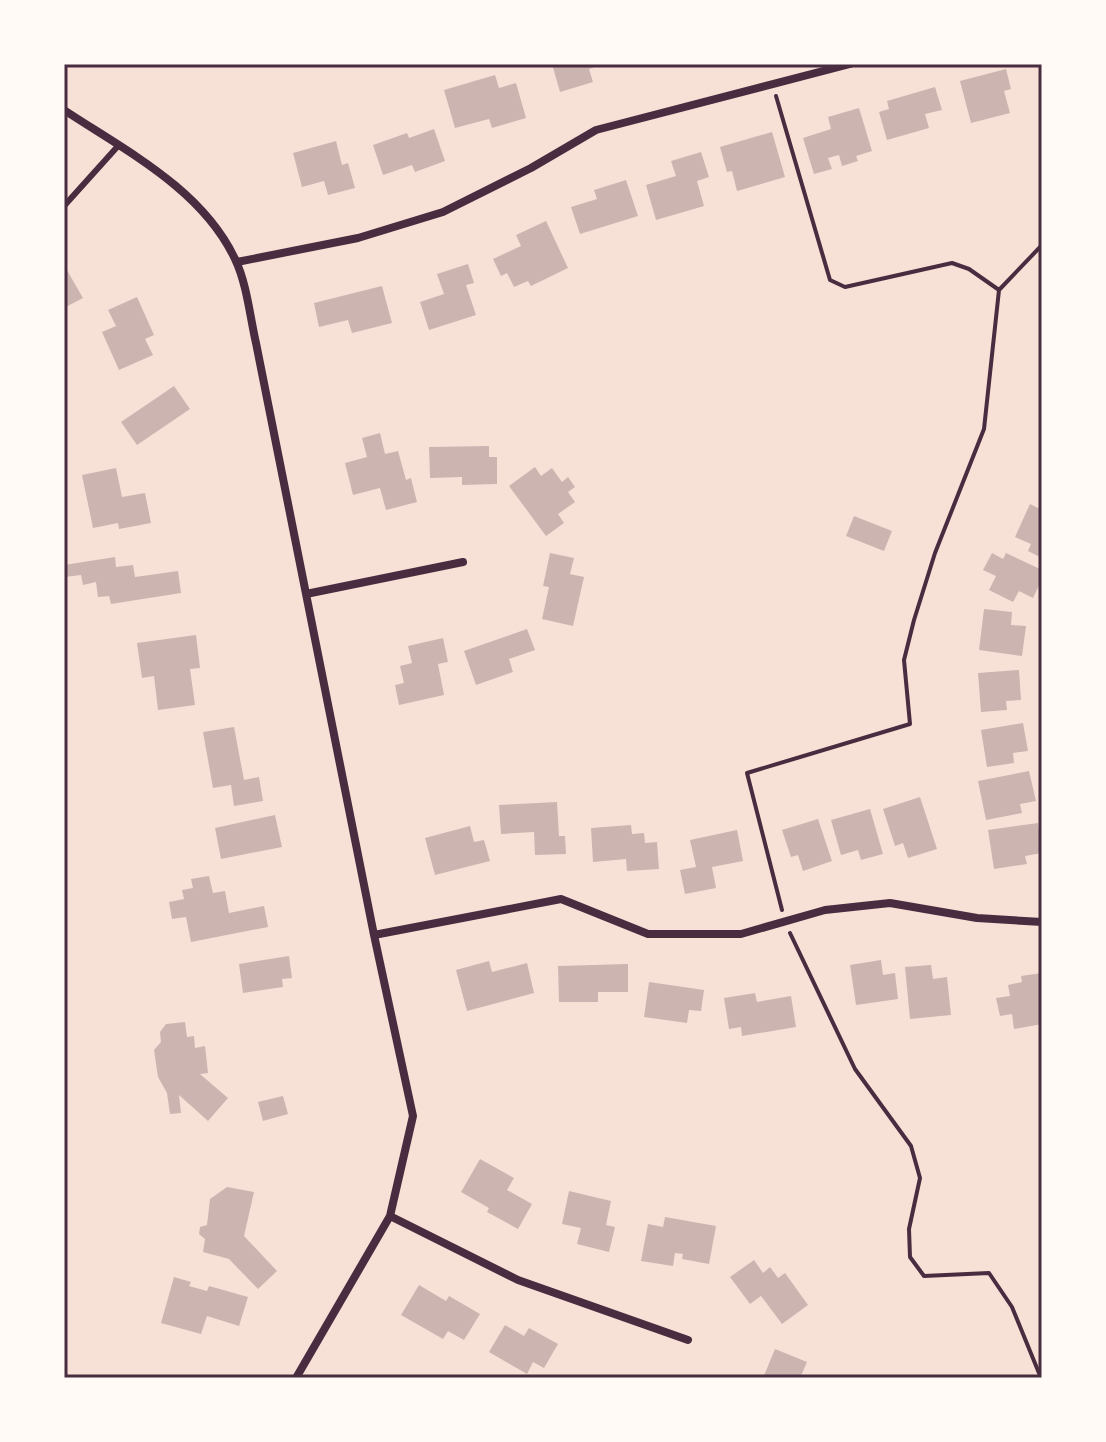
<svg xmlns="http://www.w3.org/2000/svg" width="1106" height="1442" viewBox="0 0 1106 1442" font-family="Arial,sans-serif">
  <rect width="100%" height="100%" fill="#f7e1d7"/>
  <!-- building -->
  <path fill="#ccb4b1" d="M 552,64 L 601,64 L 601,65 L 589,69 L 593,82 L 560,92 Z
    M 1006,69 L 1011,89 L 1004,91 L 1010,113 L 971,123 L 960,81 Z
    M 495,75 L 499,88 L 516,83 L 526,118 L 492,128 L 489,119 L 455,128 L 444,90 Z
    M 935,87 L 942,110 L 925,114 L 929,128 L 887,140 L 879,112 L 889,109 L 887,101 Z
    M 859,108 L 872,151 L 856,156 L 858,161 L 842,166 L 839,155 L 828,158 L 832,169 L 814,174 L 803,138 L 831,129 L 828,117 Z
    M 434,129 L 445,161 L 415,172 L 412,165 L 383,175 L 373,145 L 407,133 L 409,138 Z
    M 772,132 L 785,177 L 737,191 L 732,171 L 727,172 L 720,147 Z
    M 336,141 L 342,165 L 348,163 L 355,188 L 328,195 L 324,181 L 302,187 L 293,153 Z
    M 701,152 L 709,177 L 697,181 L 704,206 L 656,220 L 646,185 L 676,176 L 671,161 Z
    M 626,180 L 638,216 L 580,234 L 571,207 L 597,199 L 594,190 Z
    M 546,221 L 568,268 L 531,286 L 528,281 L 514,287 L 507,273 L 501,276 L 493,259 L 521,246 L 516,235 Z
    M 468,264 L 474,283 L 466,285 L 476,315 L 429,330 L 420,302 L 444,294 L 437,274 Z
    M 64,265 L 83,298 L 64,308 Z
    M 382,286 L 392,323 L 352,333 L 348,320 L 319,327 L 314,303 Z
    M 137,297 L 154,335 L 145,339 L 153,355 L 119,370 L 102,332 L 116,326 L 108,310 Z
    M 174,386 L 190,409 L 137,445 L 121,422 Z
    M 380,433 L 385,454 L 398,451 L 406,480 L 411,478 L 417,502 L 386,510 L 380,488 L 353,495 L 345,463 L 367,457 L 362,438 Z
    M 489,446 L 489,457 L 497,457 L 497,484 L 462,485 L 462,477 L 430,478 L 429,447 Z
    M 535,467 L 541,476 L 552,468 L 562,482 L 568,477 L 575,487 L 568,492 L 575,502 L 558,514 L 564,523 L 546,536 L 509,486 Z
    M 116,468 L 122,497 L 145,493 L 151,523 L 119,529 L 118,523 L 93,528 L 82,475 Z
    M 1030,504 L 1042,510 L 1042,558 L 1028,551 L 1031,544 L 1015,537 Z
    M 854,516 L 892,531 L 884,551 L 846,536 Z
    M 550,553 L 574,558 L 570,574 L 584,577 L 573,626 L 542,619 L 549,587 L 543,586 Z
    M 992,553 L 1003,559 L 1006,553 L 1042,570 L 1042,579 L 1033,598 L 1019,591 L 1013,602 L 989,590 L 996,576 L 983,570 Z
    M 115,557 L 116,567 L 133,565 L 135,577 L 178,571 L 181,593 L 111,604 L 109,596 L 98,597 L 96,582 L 83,585 L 81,575 L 64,577 L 64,565 Z
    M 984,609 L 1012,612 L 1011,625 L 1026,626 L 1022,656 L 979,650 Z
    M 527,629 L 535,650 L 509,659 L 513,672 L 476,685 L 464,651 Z
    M 196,635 L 200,668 L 190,669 L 195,705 L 158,710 L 154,676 L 142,678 L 137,643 Z
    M 443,638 L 448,662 L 438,664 L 444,695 L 399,705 L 395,685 L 404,683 L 400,666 L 412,663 L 408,646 Z
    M 1019,670 L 1021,700 L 1006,701 L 1007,710 L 981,712 L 978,673 Z
    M 1023,723 L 1028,751 L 1013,753 L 1014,763 L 987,767 L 981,730 Z
    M 234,727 L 244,780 L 259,777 L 263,801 L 234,806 L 231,785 L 213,788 L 203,732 Z
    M 1029,771 L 1036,801 L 1020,804 L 1022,813 L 986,820 L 978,781 Z
    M 920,797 L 937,849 L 908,858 L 903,843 L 895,846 L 883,809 Z
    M 557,802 L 559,836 L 565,836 L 566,854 L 535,855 L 534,832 L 501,834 L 499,805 Z
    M 870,809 L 883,854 L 861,860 L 858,850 L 841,855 L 831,820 Z
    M 275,815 L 282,847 L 221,859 L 215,828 Z
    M 818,819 L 832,861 L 803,871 L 798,855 L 791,857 L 782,830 Z
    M 1038,823 L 1042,853 L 1025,856 L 1027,864 L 994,869 L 988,830 Z
    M 631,825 L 632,834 L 644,833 L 645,843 L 657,842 L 659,869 L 627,871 L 626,859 L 593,862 L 591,828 Z
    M 470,826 L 474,842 L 484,840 L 490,861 L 435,875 L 425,838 Z
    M 737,830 L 743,861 L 712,867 L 716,888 L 685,894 L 680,870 L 696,867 L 690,840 Z
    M 209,876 L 213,893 L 225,891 L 229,913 L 264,906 L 268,927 L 191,942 L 186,917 L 172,919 L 169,902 L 184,899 L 182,890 L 193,888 L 191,879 Z
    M 289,956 L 292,978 L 282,979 L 283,987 L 243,993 L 239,964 Z
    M 881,960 L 883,975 L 895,973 L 898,999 L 856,1005 L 850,965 Z
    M 489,961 L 492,972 L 527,963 L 534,993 L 467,1011 L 456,970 Z
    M 628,964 L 628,992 L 598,992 L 598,1002 L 559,1002 L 558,966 Z
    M 931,965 L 933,979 L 947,977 L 951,1015 L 910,1019 L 905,967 Z
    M 1042,973 L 1042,1024 L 1014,1029 L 1012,1014 L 1000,1016 L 996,998 L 1010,996 L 1008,985 L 1022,982 L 1021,976 Z
    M 649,982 L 704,990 L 701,1011 L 689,1010 L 687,1023 L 644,1017 Z
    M 755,993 L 757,1002 L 791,996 L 796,1027 L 742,1036 L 741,1027 L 729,1029 L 724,998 Z
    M 185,1022 L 187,1037 L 194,1036 L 195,1048 L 205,1046 L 208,1073 L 200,1074 L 228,1098 L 208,1121 L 179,1095 L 181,1113 L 170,1114 L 167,1093 L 158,1077 L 154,1050 L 161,1042 L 160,1032 L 166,1024 Z
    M 283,1096 L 288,1114 L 263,1121 L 258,1102 Z
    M 480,1159 L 514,1178 L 507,1190 L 532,1204 L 518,1229 L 487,1212 L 489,1208 L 461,1192 Z
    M 227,1187 L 254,1192 L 244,1236 L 277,1271 L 258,1289 L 229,1259 L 203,1252 L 205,1239 L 199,1234 L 200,1227 L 207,1225 L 210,1199 Z
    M 569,1191 L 611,1201 L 606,1225 L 615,1227 L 609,1252 L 577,1244 L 581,1228 L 562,1224 Z
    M 665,1217 L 716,1226 L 709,1264 L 682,1259 L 683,1254 L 675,1253 L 673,1266 L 641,1261 L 648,1224 L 663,1227 Z
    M 754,1260 L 763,1273 L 770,1267 L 778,1278 L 785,1273 L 808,1305 L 782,1324 L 761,1296 L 750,1304 L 730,1277 Z
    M 174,1277 L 191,1282 L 189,1286 L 207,1291 L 209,1286 L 248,1297 L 239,1326 L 207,1316 L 201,1334 L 161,1323 Z
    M 419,1285 L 446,1301 L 449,1296 L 480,1314 L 464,1340 L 448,1331 L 443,1339 L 401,1315 Z
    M 505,1325 L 524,1336 L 529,1328 L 558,1344 L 544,1368 L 533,1362 L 527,1374 L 489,1352 Z
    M 775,1349 L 807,1362 L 800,1378 L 763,1378 Z"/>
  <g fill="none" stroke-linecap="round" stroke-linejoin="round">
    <!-- path -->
    <path stroke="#4a2c40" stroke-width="4" d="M 776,96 L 830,280 L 845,287 L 952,263 L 969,269 L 999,290
      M 782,910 L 747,773 L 910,724 L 904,660 L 914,620 L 935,553 L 984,429 L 999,290 L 1042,245
      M 790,933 L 855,1069 L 911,1146 L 920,1178 L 909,1229 L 910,1257 L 924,1276 L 989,1273 L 1012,1307 L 1041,1378"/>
    <!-- service -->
    <path stroke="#4a2c40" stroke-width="6" d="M 64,206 L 118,146"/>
    <!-- minor -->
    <path stroke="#4a2c40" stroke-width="8" d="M 64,110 C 126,151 202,189 235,259 C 247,284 250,317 256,343 L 374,935 L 413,1116 L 390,1216 L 296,1378
      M 237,262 L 358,238 L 443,212 L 531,168 L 596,130 L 850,64
      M 306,594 L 463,562
      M 374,935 L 561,899 L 648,934 L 741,934 L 825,910 L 890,903 L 977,918 L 1042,922
      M 390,1216 L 518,1280 L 688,1340"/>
  </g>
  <!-- border -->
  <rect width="1106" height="1442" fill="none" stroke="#fffaf5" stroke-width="132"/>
  <rect x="66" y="66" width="974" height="1310" fill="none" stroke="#4a2c40" stroke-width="3"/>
</svg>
